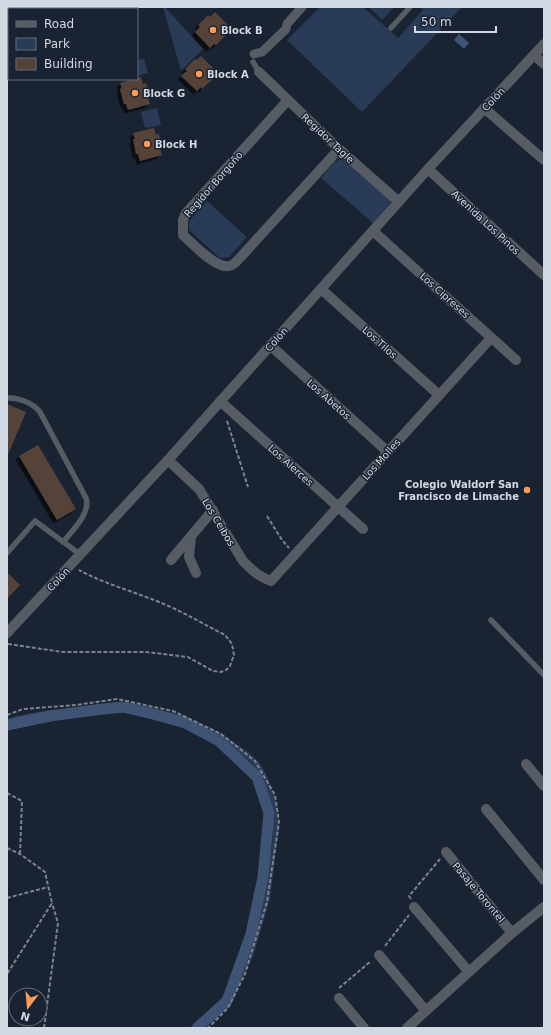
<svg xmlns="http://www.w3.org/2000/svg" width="551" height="1035" viewBox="0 0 551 1035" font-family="'DejaVu Sans',sans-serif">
  <defs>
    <filter id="shadow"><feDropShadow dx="-3.5" dy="3.5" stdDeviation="0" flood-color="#0009"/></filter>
  </defs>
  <rect width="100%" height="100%" fill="#192332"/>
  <!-- green -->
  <path fill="#293b56" d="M 163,7 L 165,7 L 203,49 L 181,71 Z
    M 320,7 L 363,7 L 398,38 L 423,10 L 420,7 L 462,7 L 362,112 L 287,40 Z
    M 369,7 L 395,7 L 382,20 Z
    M 144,59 L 148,73 L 137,76 L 137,60 Z
    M 157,108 L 161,125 L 145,128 L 141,112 Z
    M 339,160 L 343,160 L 347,162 L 390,200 L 390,203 L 373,223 L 321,178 L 334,162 Z
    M 207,201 L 247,237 L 229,257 L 220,258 L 189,230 L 189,221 Z
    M 122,702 L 135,703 L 183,715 L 219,732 L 247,751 L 259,762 L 266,774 L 276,801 L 279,827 L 270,899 L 254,954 L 239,986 L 201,1028 L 192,1028 L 230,989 L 239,975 L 249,951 L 265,891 L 272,845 L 273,829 L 272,810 L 267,790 L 259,775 L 251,763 L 239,753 L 205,733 L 183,723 L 148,711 L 133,708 L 43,715 L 7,725 L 7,719 C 28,712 50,710 72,709 C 89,708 106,705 122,702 Z"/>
  <!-- water -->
  <path fill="#3f5474" d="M 459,34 L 469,43 L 464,49 L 454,40 Z"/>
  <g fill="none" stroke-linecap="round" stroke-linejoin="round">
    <!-- canal -->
    <path stroke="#3f5474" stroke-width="11" d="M 7,725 L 50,716 L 95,710 L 123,707 L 153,714 L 185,723 L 219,741 L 257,777 L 269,813 L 263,877 L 251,934 L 227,1001 L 197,1028"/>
  </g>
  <!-- building -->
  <path fill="#554337" filter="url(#shadow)" d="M 215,12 L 231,28 L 226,33 L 227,34 L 216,45 L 214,44 L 210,48 L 195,32 L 200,27 L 198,25 L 208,15 L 210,17 Z
    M 201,56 L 217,72 L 212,77 L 214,78 L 202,89 L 201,87 L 197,91 L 181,76 L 187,71 L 185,69 L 195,59 L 197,60 Z
    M 141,77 L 143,84 L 146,83 L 150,97 L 148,98 L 150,104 L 128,110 L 126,104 L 124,104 L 120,89 L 122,88 L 120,83 Z
    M 154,128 L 156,135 L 159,134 L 162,148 L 160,149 L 162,155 L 140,161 L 138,154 L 136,154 L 133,139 L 135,139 L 133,133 Z
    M 7,404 L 26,412 L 7,457 Z
    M 38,445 L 76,509 L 57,520 L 19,456 Z
    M 7,572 L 20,585 L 7,599 Z"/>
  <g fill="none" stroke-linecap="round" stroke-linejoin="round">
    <!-- path -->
    <path stroke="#7b8390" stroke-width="2" stroke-dasharray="4 2" stroke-linecap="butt" d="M 227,421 L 248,487
      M 267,516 L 282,540 L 289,548
      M 8,644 L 63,652 L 146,652 L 188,657 L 213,671 L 221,672 L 226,670 L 230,666 L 234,655 L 232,644 L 225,635 C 203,624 182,611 159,602 C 132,591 105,584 79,570
      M 7,715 L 23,709 L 76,705 L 117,699 L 173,711 L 221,734 L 255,761 L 275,795 L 279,822 L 267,902 L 245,974 L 228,1008 L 208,1028
      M 7,793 L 22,801 L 20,854
      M 7,848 L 20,854 L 45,872 L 52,903 L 7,974
      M 7,898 L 48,887
      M 411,899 L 409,896 L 440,859
      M 385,946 L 409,915
      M 339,988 L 371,961
      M 44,1028 L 58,923 L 52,903"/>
    <!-- service -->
    <path stroke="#575c64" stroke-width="5.5" d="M 391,28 L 410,7
      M 253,62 L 259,72
      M 7,398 C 18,397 33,403 40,412 L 86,498 C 91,513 72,531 63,542
      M 7,553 L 35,521 L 81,555
      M 491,620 L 544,675"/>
    <!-- pedestrian -->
    <path stroke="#575c64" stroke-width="9" d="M 254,54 L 262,52 L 286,29 L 287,24 L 302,7"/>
    <!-- minor -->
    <path stroke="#575c64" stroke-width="10" d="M 534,55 L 544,64
      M 259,72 L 339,149 L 399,202
      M 288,100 L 186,213 L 183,220 L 183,235 C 193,244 216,269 229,266 C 232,266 235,263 237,261 L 339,149
      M 484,108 L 544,160
      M 428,169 L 544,275
      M 373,231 L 516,360
      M 321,289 L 439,395
      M 270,345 L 388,452
      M 220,401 L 363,529
      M 168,460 L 199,489 L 243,561 C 252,570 259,577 271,581 L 491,338
      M 191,537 L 189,557 L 196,573
      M 171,560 L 213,510
      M 7,633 L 168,460 L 428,169 L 544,44
      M 526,764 L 544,786
      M 486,809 L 544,880
      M 446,852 L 512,933
      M 414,907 L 469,972
      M 379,955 L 426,1011
      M 339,998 L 364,1028
      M 407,1028 L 512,933 L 544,907"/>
  </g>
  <!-- markers -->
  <g fill="#fd9c56" stroke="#192332" stroke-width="1.5">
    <circle cx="213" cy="30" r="4"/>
    <circle cx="199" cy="74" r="4"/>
    <circle cx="135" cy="93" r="4"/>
    <circle cx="147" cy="144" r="4"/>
    <circle cx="527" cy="490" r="4"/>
  </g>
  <g text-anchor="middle" stroke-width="3" stroke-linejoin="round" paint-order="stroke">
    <!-- poi labels -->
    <g font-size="10" font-weight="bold" fill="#d2d9e3" stroke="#192332" text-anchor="start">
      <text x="221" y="34">Block B</text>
      <text x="207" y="78">Block A</text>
      <text x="143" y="97">Block G</text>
      <text x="155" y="148">Block H</text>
      <text x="519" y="488" text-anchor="end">Colegio Waldorf San<tspan x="519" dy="12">Francisco de Limache</tspan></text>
    </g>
    <!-- street labels -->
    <g font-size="10" fill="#d2d9e3" stroke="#192332">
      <text transform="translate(493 99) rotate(-47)" y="4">Colón</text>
      <text transform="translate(328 138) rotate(43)" y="4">Regidor Tagle</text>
      <text transform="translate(213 184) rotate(-49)" y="4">Regidor Borgoño</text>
      <text transform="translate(486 222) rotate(43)" y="4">Avenida Los Pinos</text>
      <text transform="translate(445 295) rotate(42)" y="4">Los Cipreses</text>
      <text transform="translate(276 339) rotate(-48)" y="4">Colón</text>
      <text transform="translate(380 342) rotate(42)" y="4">Los Tilos</text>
      <text transform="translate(329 399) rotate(42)" y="4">Los Abetos</text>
      <text transform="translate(381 459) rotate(-48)" y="4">Los Molles</text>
      <text transform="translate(291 465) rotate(42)" y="4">Los Alerces</text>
      <text transform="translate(219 522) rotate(59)" y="4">Los Ceibos</text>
      <text transform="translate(58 579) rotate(-47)" y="4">Colón</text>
      <text transform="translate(479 892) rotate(50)" y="4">Pasaje Torontel</text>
    </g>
  </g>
  <!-- border -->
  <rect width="551" height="1035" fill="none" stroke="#d2d9e3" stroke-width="16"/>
  <!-- legend -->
  <rect x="8" y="8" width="130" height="72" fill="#192332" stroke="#636c79"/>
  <rect x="16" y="21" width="20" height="6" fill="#575c64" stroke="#636c79"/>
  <text x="44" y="28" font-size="12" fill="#d2d9e3">Road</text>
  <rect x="16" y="38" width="20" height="12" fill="#293b56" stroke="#636c79"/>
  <text x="44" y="48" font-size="12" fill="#d2d9e3">Park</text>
  <rect x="16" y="58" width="20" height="12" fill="#554337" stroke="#636c79"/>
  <text x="44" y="68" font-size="12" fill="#d2d9e3">Building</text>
  <!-- north arrow -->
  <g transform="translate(28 1007) rotate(196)"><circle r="19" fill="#192332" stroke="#636c79"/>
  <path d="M0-3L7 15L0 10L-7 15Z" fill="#fd9c56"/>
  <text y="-6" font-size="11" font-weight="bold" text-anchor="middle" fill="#d2d9e3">N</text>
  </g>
  <!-- scale -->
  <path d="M415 26v6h81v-6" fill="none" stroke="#d2d9e3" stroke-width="2"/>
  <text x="421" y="26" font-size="12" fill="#d2d9e3" stroke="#192332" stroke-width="3" paint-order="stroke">50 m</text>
</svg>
